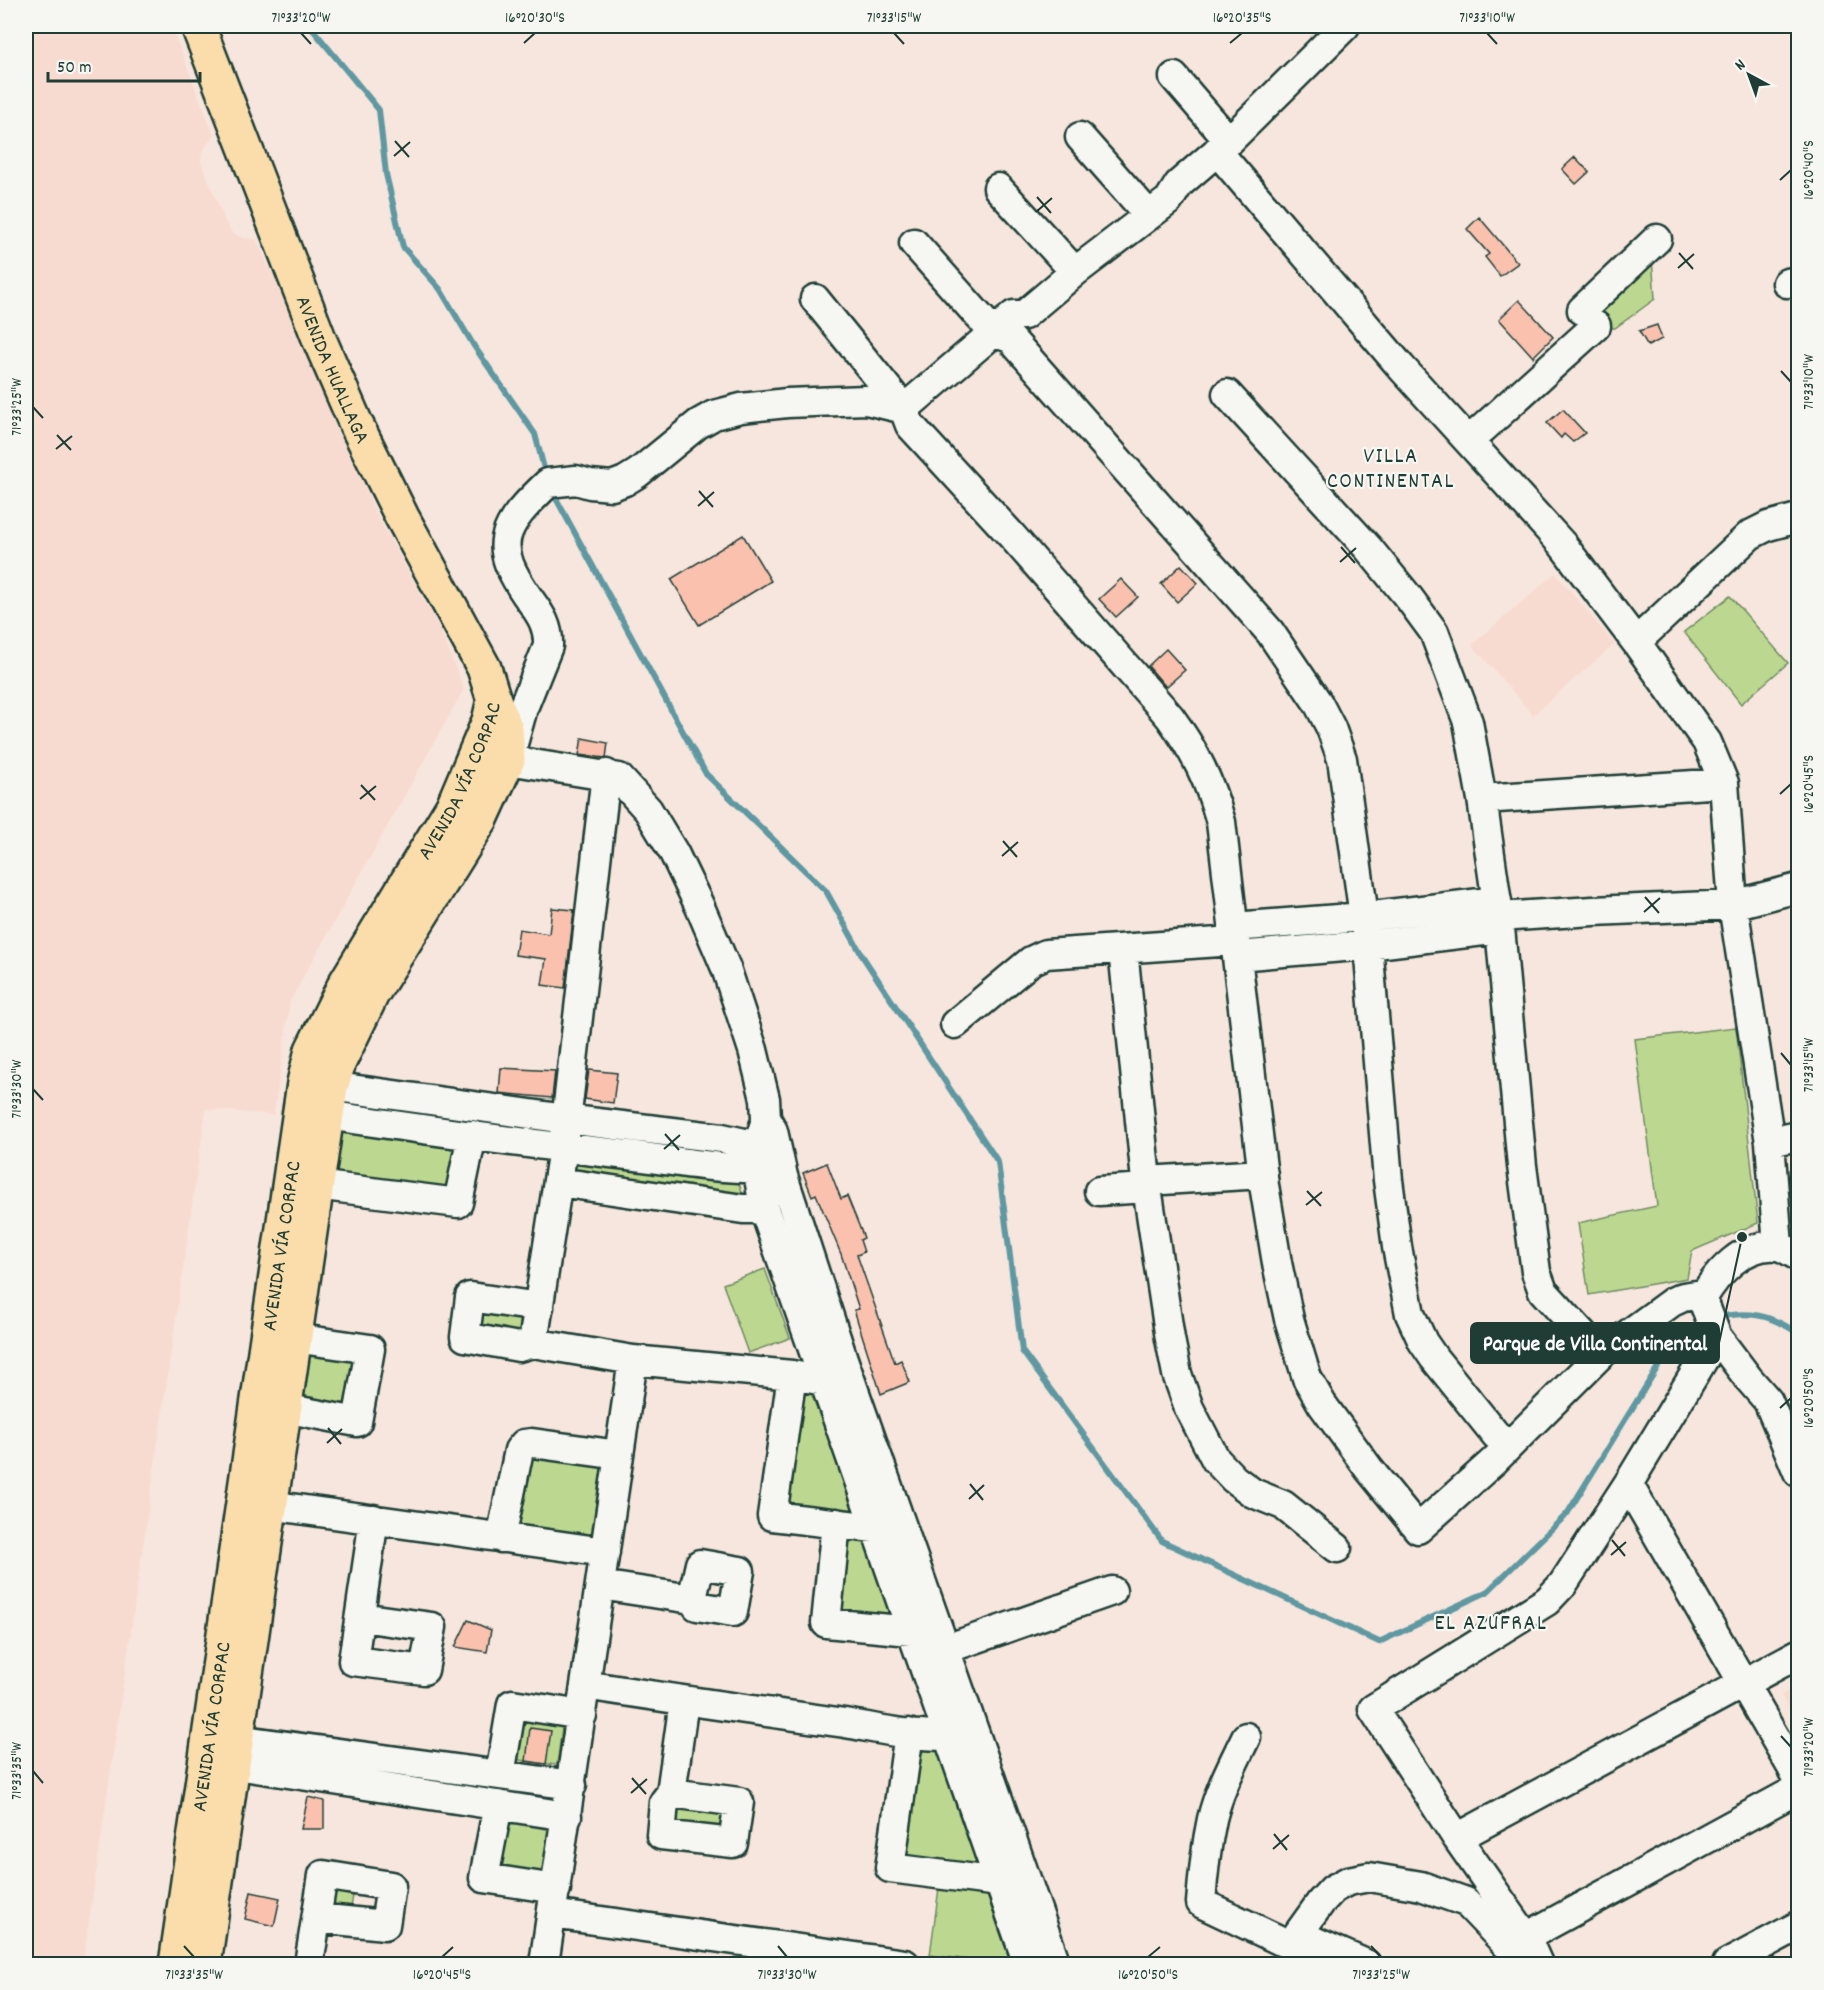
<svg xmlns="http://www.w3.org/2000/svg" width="1824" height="1990" viewBox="0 0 1824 1990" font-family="Dekko,sans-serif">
  <rect width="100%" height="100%" fill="#f7e6de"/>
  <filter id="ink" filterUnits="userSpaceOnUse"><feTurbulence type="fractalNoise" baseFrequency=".0167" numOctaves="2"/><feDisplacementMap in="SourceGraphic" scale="12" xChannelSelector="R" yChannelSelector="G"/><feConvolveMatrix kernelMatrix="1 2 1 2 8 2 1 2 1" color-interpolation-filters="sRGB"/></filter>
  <g filter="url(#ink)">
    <!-- built -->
    <path fill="#f8dbd0" d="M 26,26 L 171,26 L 214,135 L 202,152 L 201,162 L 226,223 L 232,233 L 243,238 L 256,239 L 313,360 L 375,511 L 440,628 L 464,689 L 290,1001 L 274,1115 L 206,1109 L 83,1964 L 26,1964 Z
      M 1555,573 L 1615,644 L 1533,715 L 1472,645 Z
      M 1798,1686 L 1798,1726 L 1781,1695 Z"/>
    <!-- green -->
    <path fill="#bcd890" stroke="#6e8a62" stroke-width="1.5" d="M 1652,258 L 1655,299 L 1615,328 L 1609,328 L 1590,310 Z
      M 1730,596 L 1788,663 L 1741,704 L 1684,632 Z
      M 1736,1027 L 1758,1223 L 1692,1251 L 1687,1278 L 1589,1295 L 1578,1223 L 1657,1206 L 1635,1039 Z
      M 342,1126 L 463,1145 L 456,1200 L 333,1183 L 336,1132 Z
      M 574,1163 L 735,1182 L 739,1184 L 742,1192 L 741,1196 L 573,1177 Z
      M 765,1269 L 790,1338 L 748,1353 L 723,1284 Z
      M 477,1308 L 521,1314 L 519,1336 L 474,1330 Z
      M 308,1346 L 363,1354 L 355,1416 L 299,1408 Z
      M 797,1389 L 816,1391 L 859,1516 L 782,1511 Z
      M 526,1454 L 605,1464 L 594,1536 L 517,1530 Z
      M 865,1533 L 897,1615 L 834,1619 L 839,1542 Z
      M 518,1713 L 563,1720 L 557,1765 L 511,1759 Z
      M 912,1744 L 942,1747 L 984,1867 L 900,1864 Z
      M 671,1802 L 730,1806 L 730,1835 L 670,1833 Z
      M 506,1815 L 551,1824 L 549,1877 L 494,1875 Z
      M 332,1886 L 354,1889 L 350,1914 L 328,1911 Z
      M 939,1888 L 982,1892 L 987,1895 L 1009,1958 L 1005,1964 L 930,1955 Z"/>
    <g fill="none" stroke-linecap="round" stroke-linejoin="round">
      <!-- stream -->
      <path stroke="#5f98a1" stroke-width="6" d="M 310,26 L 379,110 L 386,174 L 403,247 L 440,289 L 474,346 L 535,434 L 546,476
        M 552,491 L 706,774 L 826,891 L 863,957 L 998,1162 L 1022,1351 L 1162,1541 L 1379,1642 L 1487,1592 L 1567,1514 L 1672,1344 L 1704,1322
        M 1716,1317 C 1751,1311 1768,1314 1798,1333"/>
    </g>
    <!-- building -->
    <path fill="#fac1af" stroke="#1f3d34" stroke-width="1.5" d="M 1575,157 L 1589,172 L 1576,184 L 1562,169 Z
      M 1479,217 L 1518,263 L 1500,276 L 1485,257 L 1489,254 L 1467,229 Z
      M 1519,300 L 1553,337 L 1533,357 L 1499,319 Z
      M 1657,325 L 1662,339 L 1648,346 L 1639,331 Z
      M 1563,409 L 1585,433 L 1573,442 L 1564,434 L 1561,438 L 1547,423 Z
      M 743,535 L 771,581 L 699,625 L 671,579 Z
      M 1181,565 L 1198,583 L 1177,602 L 1161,584 Z
      M 1121,579 L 1138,597 L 1116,617 L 1099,599 Z
      M 1166,649 L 1185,670 L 1166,687 L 1148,666 Z
      M 582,738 L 608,743 L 606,758 L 579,755 Z
      M 552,908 L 574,910 L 565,988 L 542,985 L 546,959 L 515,955 L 519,929 L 549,934 Z
      M 501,1068 L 555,1071 L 552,1098 L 499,1093 Z
      M 589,1070 L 617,1073 L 613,1103 L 585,1099 Z
      M 827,1163 L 841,1199 L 847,1196 L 864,1238 L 860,1240 L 864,1252 L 857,1255 L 895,1363 L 901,1360 L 910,1382 L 881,1394 L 854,1310 L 859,1309 L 841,1254 L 816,1194 L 812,1196 L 803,1173 Z
      M 468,1620 L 491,1630 L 487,1652 L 455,1647 Z
      M 530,1728 L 551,1731 L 546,1764 L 526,1761 Z
      M 308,1797 L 324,1801 L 324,1829 L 301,1829 Z
      M 251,1892 L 280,1898 L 274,1926 L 245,1919 Z"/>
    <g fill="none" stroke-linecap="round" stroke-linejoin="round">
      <!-- minor casing -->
      <g stroke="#1f3d34" stroke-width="33">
        <path id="minor" d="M 1174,77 L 1229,141
          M 1080,137 L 1140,205
          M 1217,151 L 1401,367 L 1562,544 L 1636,642 L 1707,742 L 1724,783 L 1733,905 L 1770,1142 L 1778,1246
          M 998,188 L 1067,263
          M 914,243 L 993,332 L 1010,338 L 1270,632 L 1318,703 L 1331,728 L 1342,759 L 1368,945 L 1388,1180 L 1397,1247 L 1410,1314 L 1423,1342 L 1434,1358 L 1496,1435 L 1508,1445
          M 1787,283 L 1798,281
          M 815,299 L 904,409 L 910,425 L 1012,536 L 1170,717 C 1196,753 1209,780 1221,822 L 1264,1185 L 1277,1263 L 1289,1319 L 1307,1378 L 1322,1404 L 1369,1469 L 1418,1529 L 1494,1461 L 1601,1354 L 1672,1302 L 1683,1297 L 1696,1295 L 1704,1303 L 1717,1337 L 1748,1378 L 1768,1401 L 1798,1472
          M 1582,310 L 1657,239
          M 1227,394 L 1368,548 L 1409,598 L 1434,632 L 1468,722 L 1482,799 L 1499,917 L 1522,1166 L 1536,1272 L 1543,1291 L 1601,1354
          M 904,409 L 1014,315 L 1024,315 L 1076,271 L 1169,200 L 1179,184 L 1229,141 L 1345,26
          M 1470,440 L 1596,326
          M 1636,642 L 1750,535 L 1768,526 L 1798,518
          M 488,752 L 508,760 L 619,778 L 648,810 L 674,853 L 700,907 L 726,968 L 753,1050 L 765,1099 L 766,1118 L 773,1131 L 783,1176 L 843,1359 L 1056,1964
          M 509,758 L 523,708 L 548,646 C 549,627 541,615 530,600 C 490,544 501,528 548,483 L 576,480 L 590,484 L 612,486 L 625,481 L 638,473 L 698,424 L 714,415 L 741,408 L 787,403 L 866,400 L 904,409
          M 1482,799 L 1724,783
          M 1499,917 L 1593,911 L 1733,905 L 1798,888
          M 1233,927 L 1364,917 L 1497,901
          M 1123,949 L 1146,1181 L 1170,1339 L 1177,1374 L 1189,1408 L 1216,1460 L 1234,1479 L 1253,1493 L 1283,1505 L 1337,1548
          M 1237,956 L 1368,945 L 1500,929
          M 955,1024 L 1031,961 L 1046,954 L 1234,941
          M 308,1083 L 566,1119 L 722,1138 L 758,1146 L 776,1147
          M 305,1114 L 326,1115 C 426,1130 527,1144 628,1155 C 677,1161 728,1172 777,1167
          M 764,1126 L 758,1146 L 759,1177 L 764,1209 L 1028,1964
          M 1770,1142 L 1798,1136
          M 1146,1181 L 1263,1174
          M 558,1182 L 743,1209 L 764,1209
          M 316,1185 L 458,1203 L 472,1135
          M 1099,1191 L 1147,1188
          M 1702,1299 C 1717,1273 1743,1243 1777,1246 C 1784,1247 1792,1253 1798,1256
          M 539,1307 L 470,1297 L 465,1337 L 519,1347 L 533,1343 L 633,1360 L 792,1375 L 824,1381 L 840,1381
          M 533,1343 L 563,1148 L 606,774
          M 792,1375 L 772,1516 L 874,1528
          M 284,1408 L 357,1422 L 370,1349 L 294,1338
          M 1628,1484 L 1798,1778
          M 248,1502 L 605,1552
          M 836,1523 L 826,1623 L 911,1631
          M 501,1538 L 519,1450 L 524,1444 L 532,1443 L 619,1455
          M 600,1585 L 692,1599 L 697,1606 L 733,1612 L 740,1571 L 700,1564 L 692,1599
          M 360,1617 L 432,1627 L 424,1670 L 353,1661 L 374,1519
          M 946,1649 L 1112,1591
          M 585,1685 C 672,1699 758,1711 845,1723 C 882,1729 926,1741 963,1733
          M 909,1733 L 890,1868 L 999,1882
          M 214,1736 L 572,1785
          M 1246,1737 C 1233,1764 1219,1790 1212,1819 C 1206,1847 1203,1874 1201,1903 L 1298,1949
          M 211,1761 L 567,1816
          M 500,1775 L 512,1704 L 582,1715
          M 671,1793 L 739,1802 L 733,1843 L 661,1835 L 664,1802 L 671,1793 L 684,1701
          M 498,1805 L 484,1878 L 556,1889
          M 1457,1838 L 1798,1654
          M 552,1914 L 905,1964
          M 1298,1934 L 1366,1964
          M 1526,1937 L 1798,1789
          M 309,1964 L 323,1875 L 391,1886 L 385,1925 L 317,1918
          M 544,1964 L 633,1360
          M 1299,1964 L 1298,1934 L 1321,1902 L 1333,1889 L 1348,1881 L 1369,1877 L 1421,1886 L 1466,1902 L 1525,1964
          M 1538,1964 L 1526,1937 L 1457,1838 L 1373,1709 L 1547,1601 L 1563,1584 L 1628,1484 L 1717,1337
          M 1727,1964 L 1798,1926"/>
      </g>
      <!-- major casing -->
      <g stroke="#1f3d34" stroke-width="38">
        <g id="major">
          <path id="s1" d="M 198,26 L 320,341 L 356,424 L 402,517 L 484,668 L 494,700 L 506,729 L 508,760 L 481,819 L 372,994 L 339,1062 L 331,1087 L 204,1964"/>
          <path id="s2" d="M 176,1964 L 304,1083 L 312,1050 L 346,982 L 453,806 L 489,721 L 494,700"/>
        </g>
      </g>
      <!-- minor -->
      <use href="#minor" stroke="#f6f6f2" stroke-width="28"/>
      <!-- major -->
      <use href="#major" stroke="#fbddab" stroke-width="33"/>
    </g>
  </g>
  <!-- ticks -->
  <path fill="none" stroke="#1f3d34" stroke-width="2" d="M 301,33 L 311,44M 894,33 L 904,44M 1487,33 L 1497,44M 524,43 L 535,33M 1230,43 L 1242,33M 395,141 L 409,157M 394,156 L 410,142M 1780,180 L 1791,170M 1037,197 L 1051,213M 1036,212 L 1052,198M 1679,253 L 1693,269M 1678,268 L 1694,254M 1781,371 L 1791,382M 33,407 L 43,418M 57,435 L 71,450M 56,449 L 72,436M 699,491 L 713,507M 698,506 L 714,492M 1341,547 L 1355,563M 1340,562 L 1356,548M 361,785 L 375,800M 1780,794 L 1791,784M 360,799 L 376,786M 1003,841 L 1017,857M 1002,856 L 1018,842M 1645,897 L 1659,913M 1644,912 L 1660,898M 1781,1053 L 1791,1065M 33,1089 L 43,1100M 665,1134 L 679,1150M 664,1149 L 680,1135M 1307,1191 L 1321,1206M 1306,1205 L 1322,1192M 1780,1408 L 1791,1398M 328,1428 L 341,1444M 327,1443 L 342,1429M 970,1484 L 983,1500M 969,1499 L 984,1485M 1612,1540 L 1625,1556M 1611,1555 L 1626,1542M 1781,1736 L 1791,1747M 33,1771 L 43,1783M 632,1778 L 646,1794M 631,1793 L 647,1779M 1274,1834 L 1287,1850M 1273,1849 L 1289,1835M 184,1946 L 194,1957M 778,1946 L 787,1957M 1371,1946 L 1381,1957M 442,1957 L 453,1947M 1148,1957 L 1160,1947"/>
  <g text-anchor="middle" stroke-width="4.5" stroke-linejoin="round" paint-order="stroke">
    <!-- street labels -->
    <g font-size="21" fill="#1f3d34" stroke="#f6f6f2">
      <text dy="7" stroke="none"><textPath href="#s1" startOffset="369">AVENIDA HUALLAGA</textPath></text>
      <text dy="7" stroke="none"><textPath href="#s2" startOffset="1232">AVENIDA VÍA CORPAC</textPath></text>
      <text dy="7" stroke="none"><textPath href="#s2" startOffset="726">AVENIDA VÍA CORPAC</textPath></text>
      <text dy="7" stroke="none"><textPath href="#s2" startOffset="240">AVENIDA VÍA CORPAC</textPath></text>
    </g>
    <!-- neighbourhood labels -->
    <g font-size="22" letter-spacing="1.5" fill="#1f3d34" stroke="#f6f6f2">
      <text x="1391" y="462">VILLA<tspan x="1391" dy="25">CONTINENTAL</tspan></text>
      <text x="1491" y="1629">EL AZUFRAL</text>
    </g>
  </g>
  <!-- callouts -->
  <path fill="none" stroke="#1f3d34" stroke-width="2" d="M1742 1237L1719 1343"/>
  <circle fill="#1f3d34" stroke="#f6f6f2" stroke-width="2" cx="1742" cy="1237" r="6"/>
  <rect fill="#1f3d34" stroke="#1f3d34" stroke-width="2" x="1471" y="1323" width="248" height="40" rx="6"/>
  <g font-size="22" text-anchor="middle" font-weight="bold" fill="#fff">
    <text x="1595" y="1350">Parque de Villa Continental</text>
  </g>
  <!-- margin -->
  <rect width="1824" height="1990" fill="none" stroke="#f6f6f2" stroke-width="66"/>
  <!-- north arrow -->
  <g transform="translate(1749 75) rotate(319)" stroke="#f6f6f2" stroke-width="4.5" paint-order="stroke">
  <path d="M0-4.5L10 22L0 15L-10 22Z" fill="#1f3d34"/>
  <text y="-9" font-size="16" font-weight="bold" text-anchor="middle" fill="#1f3d34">N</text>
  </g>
  <!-- scale -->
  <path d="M48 72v9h152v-9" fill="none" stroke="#1f3d34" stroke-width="3"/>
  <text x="57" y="72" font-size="18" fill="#1f3d34" stroke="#f6f6f2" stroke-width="4.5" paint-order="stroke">50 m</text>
  <rect x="33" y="33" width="1758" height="1924" fill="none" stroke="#1f3d34" stroke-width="2"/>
  <g font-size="15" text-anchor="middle" fill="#1f3d34">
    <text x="301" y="22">71°33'20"W</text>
    <text x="535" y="22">16°20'30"S</text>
    <text x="894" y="22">71°33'15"W</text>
    <text x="1242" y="22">16°20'35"S</text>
    <text x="1487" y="22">71°33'10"W</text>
    <text transform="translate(1808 170) rotate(-90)" y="5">16°20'40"S</text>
    <text transform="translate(1808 382) rotate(-90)" y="5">71°33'10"W</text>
    <text transform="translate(16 407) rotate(-90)" y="5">71°33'25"W</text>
    <text transform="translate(1808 784) rotate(-90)" y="5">16°20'45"S</text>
    <text transform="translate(1808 1065) rotate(-90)" y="5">71°33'15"W</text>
    <text transform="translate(16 1089) rotate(-90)" y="5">71°33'30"W</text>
    <text transform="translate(1808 1398) rotate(-90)" y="5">16°20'50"S</text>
    <text transform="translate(1808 1747) rotate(-90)" y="5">71°33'20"W</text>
    <text transform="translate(16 1771) rotate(-90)" y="5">71°33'35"W</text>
    <text x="194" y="1979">71°33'35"W</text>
    <text x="442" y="1979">16°20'45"S</text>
    <text x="787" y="1979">71°33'30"W</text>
    <text x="1148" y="1979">16°20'50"S</text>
    <text x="1381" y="1979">71°33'25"W</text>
  </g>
</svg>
